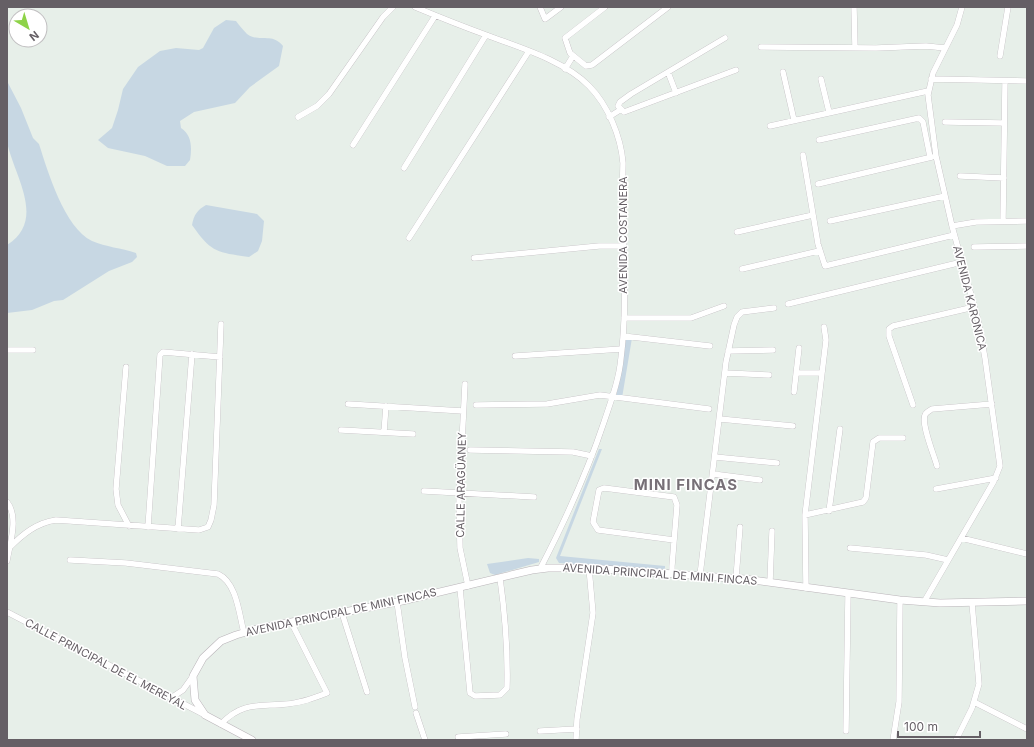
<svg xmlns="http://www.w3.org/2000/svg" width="1034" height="747" viewBox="0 0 1034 747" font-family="Inter,sans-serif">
  <rect width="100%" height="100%" fill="#e7efe9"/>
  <!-- green -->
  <path fill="#c7d7e3" d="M 226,20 L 236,21 C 239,25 243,30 247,34 C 259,43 272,32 283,46 L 279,66 L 250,87 L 235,103 L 194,112 L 180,121 L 181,128 C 192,135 192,148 190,160 L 185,166 L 167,166 L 145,156 L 108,148 L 98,140 L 112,128 L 118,110 L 123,89 L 138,67 L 160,51 L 176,48 L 199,50 L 203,48 L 214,28 Z
    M 7,81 L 21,108 L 33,138 L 39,144 C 48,172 64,227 92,241 C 106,247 121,248 136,253 L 137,257 L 132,262 L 109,271 L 63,300 L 54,301 L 32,310 L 7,313 L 7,245 C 47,220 14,176 7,142 C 4,126 7,99 7,81 Z
    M 206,205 L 257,214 L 264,221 L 262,241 L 258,251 L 249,257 C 216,252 212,253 192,225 C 194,215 197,210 206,205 Z
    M 626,338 L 632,338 L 622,398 L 616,397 Z
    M 599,449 L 602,449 L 560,556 L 665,566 L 665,570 L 559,563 L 556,558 Z
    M 528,558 L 539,559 L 539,562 L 495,575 L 490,573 L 487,564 Z"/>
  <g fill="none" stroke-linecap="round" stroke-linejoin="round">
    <!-- minor casing -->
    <g stroke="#bab4b9" stroke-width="6">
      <path id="minor" d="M 415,7 C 439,17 464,27 489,36 C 521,48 565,61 589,86 C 608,105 621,137 623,163 C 621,228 629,294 621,358 C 619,380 611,401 604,422 C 587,473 565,521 540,569
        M 540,7 L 545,19 L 561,7
        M 605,7 L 565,38 L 570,53 L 586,66 L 592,65 L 668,7
        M 854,7 L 855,48
        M 725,38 L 631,94 L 620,102 L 618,106 L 624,112 L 736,70
        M 761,47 L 876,48 L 926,46 L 945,48
        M 1000,56 L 1008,7
        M 565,69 L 573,56
        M 668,72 L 676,93
        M 783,72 L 794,120
        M 821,79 L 829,112
        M 931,79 L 1027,81
        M 298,117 L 317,106 L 329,94 L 383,17 L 393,7
        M 609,117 L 620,110
        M 945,122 L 1004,123
        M 770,126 L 928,91
        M 819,140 L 919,118 L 923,122 L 930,157
        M 353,145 L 435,16
        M 803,155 L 818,244 L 825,266 L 954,235
        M 404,168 L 486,35
        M 960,176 L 1004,178
        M 818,184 L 932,157
        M 830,221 L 945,196
        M 1003,221 L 1005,81
        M 952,226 L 976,222 L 1027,221
        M 737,232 L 813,215
        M 409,238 L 529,51
        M 974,247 L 1027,246
        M 474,258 L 599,246 L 623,246
        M 742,269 L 819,251
        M 788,304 L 962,262
        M 624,318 L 691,318 L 724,306
        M 623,336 L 710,346
        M 7,350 L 33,350
        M 728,351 L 773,350
        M 515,356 L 622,349
        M 126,367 L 116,489 L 118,505 L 129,526
        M 725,373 L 769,375
        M 797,373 L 822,373
        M 465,384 L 459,500 L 460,548 L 468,586
        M 794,392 L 799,348
        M 348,404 L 463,411
        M 476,405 L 547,404 L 600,395 L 709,409
        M 913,405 L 889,336 L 889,329 L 893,326 L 974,307
        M 720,419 L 793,426
        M 341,430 L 413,434
        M 384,432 L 386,406
        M 470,450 L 573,452 L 592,456
        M 715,457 L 777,463
        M 937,466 C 934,455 921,424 925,415 C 926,412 929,411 932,409 L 992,404
        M 713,474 L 760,480
        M 936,489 L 996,478
        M 424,491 L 534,497
        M 7,502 C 19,517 10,543 7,561
        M 829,511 L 840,429
        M 805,515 L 863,502 L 866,498 L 873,442 L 879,438 L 903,438
        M 148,527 L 160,355 L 163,352 L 220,357
        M 178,529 L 192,354
        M 961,538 L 1027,554
        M 9,548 C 23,534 36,523 56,520 L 199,530 L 208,527 L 211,520 L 214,505 L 221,324
        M 850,548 L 926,555 L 948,560
        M 70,560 L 126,563 L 218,574 C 237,583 239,614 244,633
        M 672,574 L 672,566 L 677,505 L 674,497 L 604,488 L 599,490 L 593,522 L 598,530 L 674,540
        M 700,575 L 726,362 L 734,325 L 737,317 L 742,312 L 774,308
        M 736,578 L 740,527
        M 770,582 L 772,531
        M 460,588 L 470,693 L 475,696 L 500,695 L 507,688 C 508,651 505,614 500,578
        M 806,588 L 805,515 L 826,340 L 824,327
        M 397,602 L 405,658 L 415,707
        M 924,602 L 994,481 L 1000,466 L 985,358 L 978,320 L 952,226 L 936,156 L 928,95 L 933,73 L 957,25 L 962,7
        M 7,612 L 205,715
        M 342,613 L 367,692
        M 171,698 L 183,690 L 193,676
        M 974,702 L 1027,729
        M 416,713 L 425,740
        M 221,724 C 243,701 260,707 287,704 C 301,703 314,698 327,693 L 291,622
        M 540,731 L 577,729
        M 846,731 L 848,594
        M 458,737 L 506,734
        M 576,740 L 577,719 L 593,613 L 589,568
        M 893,740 L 899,702 L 900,600
        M 956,740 L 972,708 L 979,684 L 972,603"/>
    </g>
    <!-- tertiary casing -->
    <g stroke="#bab4b9" stroke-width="8">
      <path id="tertiary" d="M 252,740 L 205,715 L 195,700 L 193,676 L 203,658 L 221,641 L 236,635 L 260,628 L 402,601 L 532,570 L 548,568 L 589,568 L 745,579 L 900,600 L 940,603 L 1027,601"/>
    </g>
    <!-- minor -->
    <use href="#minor" stroke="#fff" stroke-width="5.5"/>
    <!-- tertiary -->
    <use href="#tertiary" stroke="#fff" stroke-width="7"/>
  </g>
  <g text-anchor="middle" stroke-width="3" stroke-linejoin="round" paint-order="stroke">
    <!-- street labels -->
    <g font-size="11" fill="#655f65" stroke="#fff">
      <text transform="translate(623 235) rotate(-90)" y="4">AVENIDA COSTANERA</text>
      <text transform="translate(970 298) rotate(76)" y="4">AVENIDA KARONICA</text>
      <text transform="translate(461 485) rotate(-89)" y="4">CALLE ARAGÜANEY</text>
      <text transform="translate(660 574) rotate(4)" y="4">AVENIDA PRINCIPAL DE MINI FINCAS</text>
      <text transform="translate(341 612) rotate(-12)" y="4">AVENIDA PRINCIPAL DE MINI FINCAS</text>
      <text transform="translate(106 664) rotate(28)" y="4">CALLE PRINCIPAL DE EL MEREYAL</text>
    </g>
    <!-- district labels -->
    <g font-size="15" font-weight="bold" letter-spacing="1" fill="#777077" stroke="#fff">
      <text x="686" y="490">MINI FINCAS</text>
    </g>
  </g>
  <!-- border -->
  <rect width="1034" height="747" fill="none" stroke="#655f65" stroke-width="16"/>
  <!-- north arrow -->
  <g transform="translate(28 28) rotate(142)"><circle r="19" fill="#ffffff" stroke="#c1bfc1"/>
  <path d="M0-3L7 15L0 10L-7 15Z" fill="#8ed348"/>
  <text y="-6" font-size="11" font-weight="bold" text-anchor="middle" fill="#655f65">N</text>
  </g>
  <!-- scale -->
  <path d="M898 731v6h82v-6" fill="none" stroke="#655f65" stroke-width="2"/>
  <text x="904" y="731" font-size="12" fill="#655f65" stroke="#ffffff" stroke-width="3" paint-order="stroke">100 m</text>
</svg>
